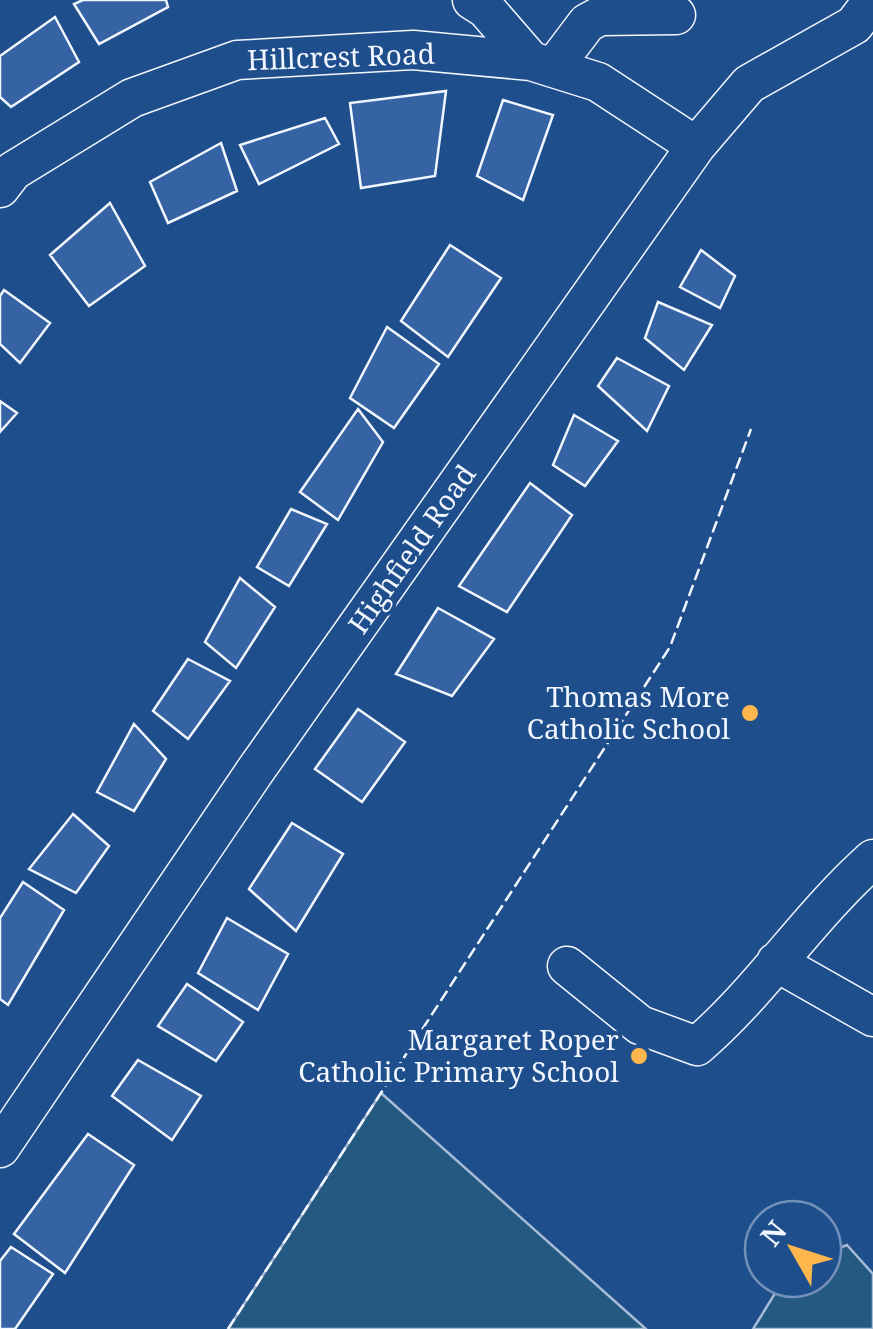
<svg xmlns="http://www.w3.org/2000/svg" width="873" height="1329" viewBox="0 0 873 1329" font-family="'Noto Serif',serif">
  <rect width="100%" height="100%" fill="#1f4e8c"/>
  <!-- green -->
  <path fill="#245a82" stroke="#a8bbd7" stroke-width="2.5" d="M 381,1093 L 646,1329 L 228,1329 Z
    M 847,1245 L 873,1274 L 873,1329 L 753,1329 L 784,1279 L 823,1279 L 823,1254 Z"/>
  <!-- building -->
  <path fill="#3563a3" stroke="#f2f6ff" stroke-width="2.5" d="M 83,0 L 166,0 L 168,7 L 99,44 L 74,4 Z
    M 55,17 L 79,62 L 11,107 L 0,97 L 0,56 Z
    M 446,91 L 435,176 L 361,188 L 350,103 Z
    M 503,100 L 553,115 L 523,200 L 477,176 Z
    M 325,118 L 339,144 L 259,184 L 240,145 Z
    M 221,143 L 237,191 L 168,223 L 150,182 Z
    M 110,203 L 145,266 L 89,306 L 50,255 Z
    M 450,245 L 501,278 L 448,357 L 401,321 Z
    M 701,250 L 735,276 L 720,308 L 680,287 Z
    M 4,290 L 50,323 L 20,363 L 0,344 L 0,296 Z
    M 658,302 L 712,325 L 684,370 L 645,338 Z
    M 387,327 L 439,364 L 394,428 L 350,398 Z
    M 617,358 L 669,386 L 647,431 L 598,386 Z
    M 0,401 L 17,413 L 0,432 Z
    M 358,409 L 383,442 L 338,520 L 300,492 Z
    M 574,415 L 618,441 L 585,486 L 553,465 Z
    M 530,483 L 572,515 L 507,612 L 459,586 Z
    M 291,509 L 327,524 L 289,586 L 257,567 Z
    M 240,578 L 275,607 L 236,668 L 205,642 Z
    M 438,608 L 494,639 L 452,696 L 396,674 Z
    M 188,659 L 230,681 L 188,739 L 153,711 Z
    M 358,709 L 405,742 L 362,802 L 315,769 Z
    M 134,724 L 166,759 L 134,811 L 97,792 Z
    M 73,814 L 109,846 L 76,893 L 29,869 Z
    M 292,823 L 343,854 L 296,931 L 249,889 Z
    M 23,882 L 64,910 L 8,1005 L 0,999 L 0,918 Z
    M 227,918 L 288,954 L 258,1010 L 198,973 Z
    M 187,984 L 243,1022 L 216,1061 L 158,1026 Z
    M 138,1060 L 201,1096 L 172,1140 L 112,1096 Z
    M 88,1134 L 134,1165 L 65,1273 L 14,1234 Z
    M 11,1247 L 53,1274 L 15,1329 L 0,1329 L 0,1261 Z"/>
  <g fill="none" stroke-linecap="round" stroke-linejoin="round">
    <!-- minor casing -->
    <g stroke="#f2f6ff" stroke-width="41">
      <path id="minor" d="M 472,0 L 486,9 L 531,61
        M 553,68 L 587,23 L 600,16 L 676,15
        M 0,188 L 13,171 L 132,98 L 237,60 L 413,50 L 531,61 L 598,82 L 696,146
        M 776,962 L 873,1017
        M 567,966 L 640,1025 L 697,1046 C 762,990 808,917 873,859
        M 0,1148 L 255,771 L 696,146 L 749,84 L 854,25 L 873,0"/>
    </g>
    <!-- minor -->
    <use href="#minor" stroke="#1f4e8c" stroke-width="38"/>
    <!-- fence -->
    <path stroke="#f2f6ff" stroke-width="2.5" stroke-dasharray="12 5" stroke-linecap="butt" d="M 228,1329 L 670,647 L 751,429"/>
  </g>
  <!-- markers -->
  <g fill="#ffb74d" stroke="#1f4e8c" stroke-width="4">
    <circle cx="750" cy="713" r="10"/>
    <circle cx="639" cy="1056" r="10"/>
  </g>
  <g text-anchor="middle" stroke-width="8" stroke-linejoin="round" paint-order="stroke">
    <!-- street labels -->
    <g font-size="28" fill="#f2f6ff" stroke="#1f4e8c">
      <text transform="translate(341 57) rotate(-2)" y="10">Hillcrest Road</text>
      <text transform="translate(412 549) rotate(-55)" y="10">Highfield Road</text>
    </g>
    <!-- poi labels -->
    <g font-size="28" fill="#f2f6ff" stroke="#1f4e8c" text-anchor="end">
      <text x="730" y="707">Thomas More<tspan x="730" dy="32">Catholic School</tspan></text>
      <text x="619" y="1050">Margaret Roper<tspan x="619" dy="32">Catholic Primary School</tspan></text>
    </g>
  </g>
  <!-- north arrow -->
  <g transform="translate(793 1249) rotate(309)"><circle r="48" fill="#1f4e8c" stroke="#7391ba" stroke-width="2.5"/>
  <path d="M0-8L18 38L0 25L-18 38Z" fill="#ffb74d"/>
  <text y="-15" font-size="28" font-weight="bold" text-anchor="middle" fill="#f2f6ff">N</text>
  </g>
</svg>
